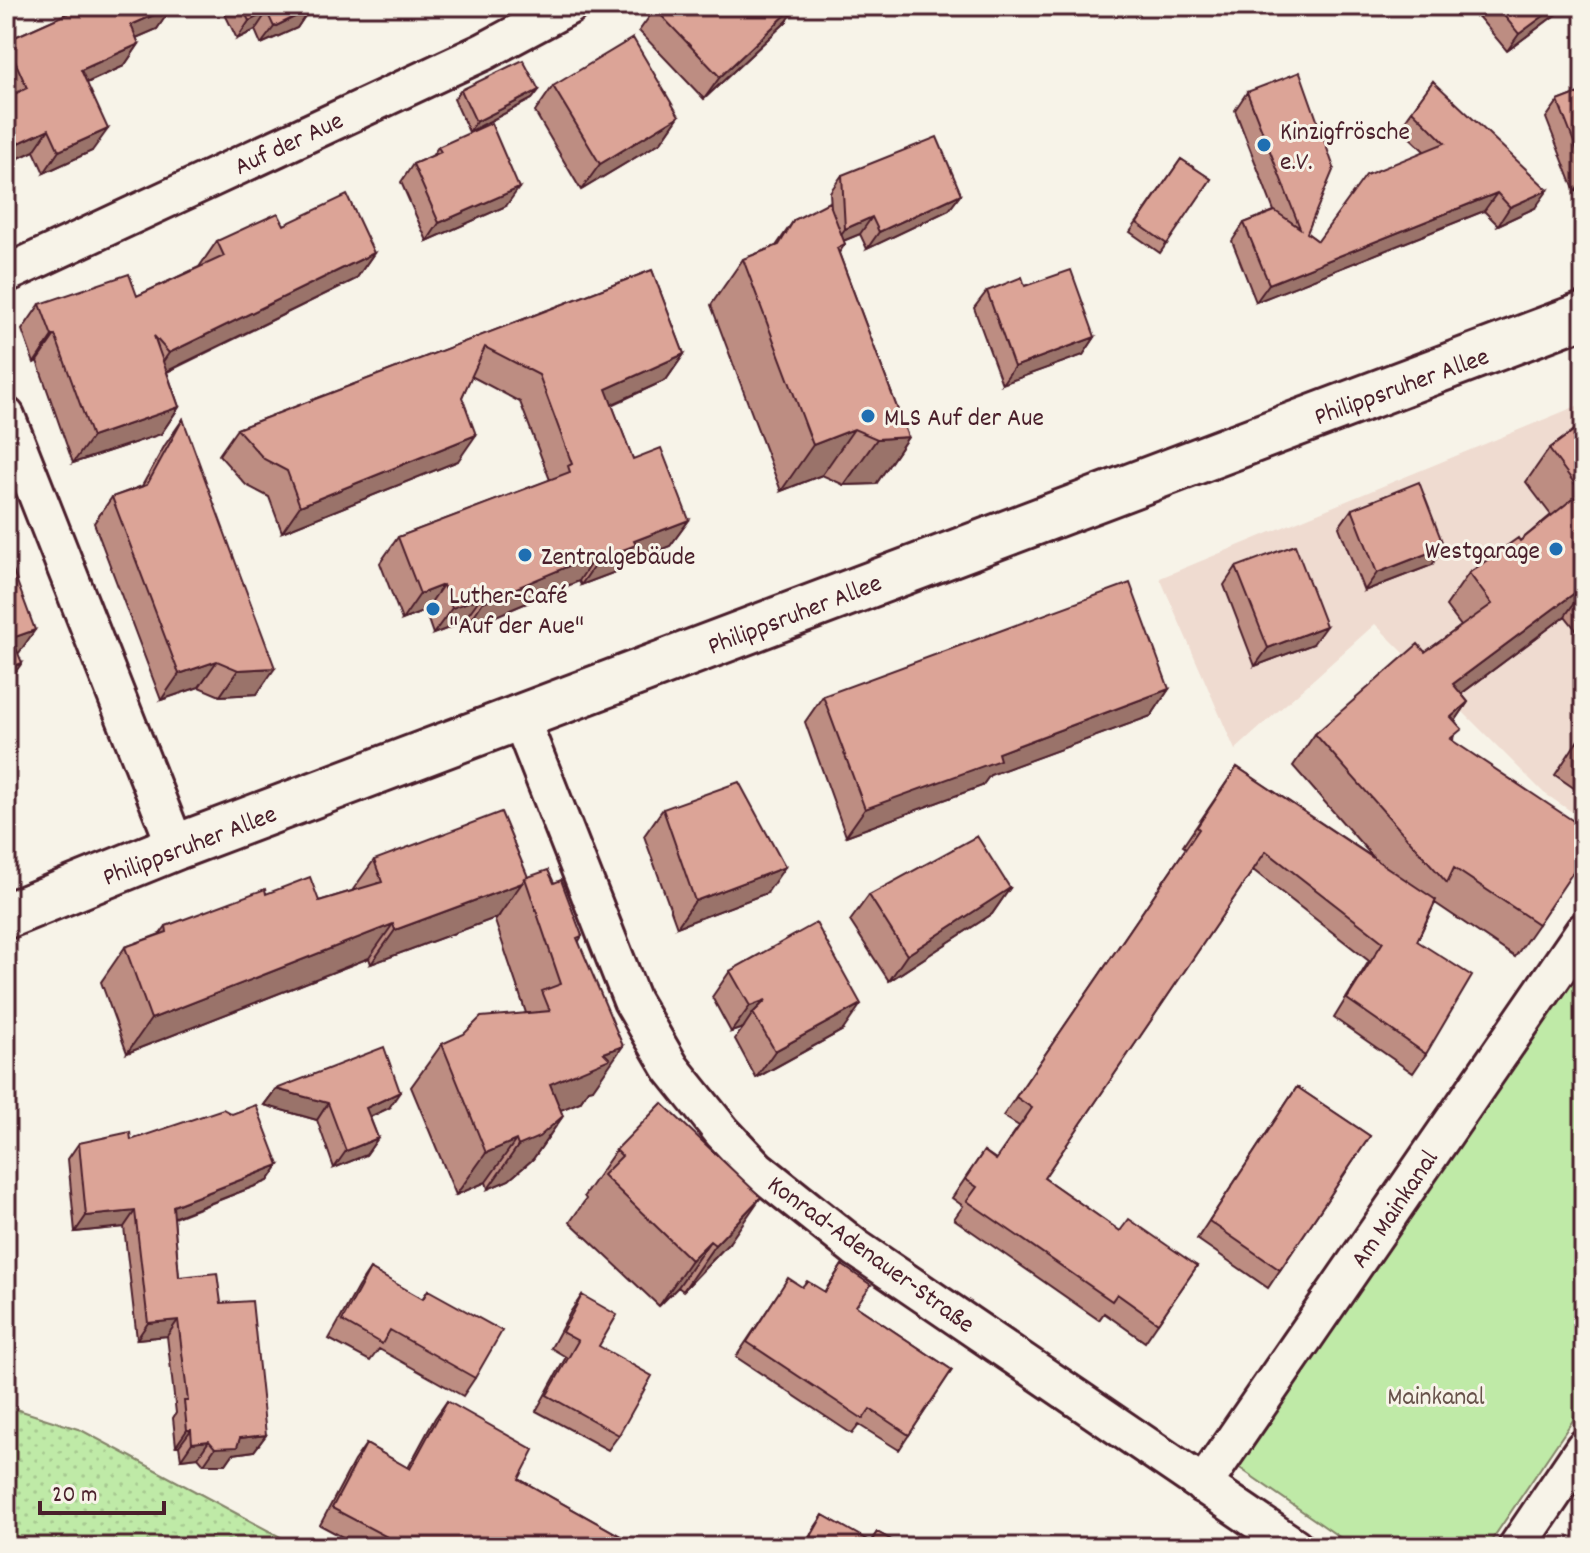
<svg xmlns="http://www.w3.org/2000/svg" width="1590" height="1553" viewBox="0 0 1590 1553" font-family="Dekko,sans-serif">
  <defs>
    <pattern id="grass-dots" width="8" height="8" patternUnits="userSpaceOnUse" patternTransform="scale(2)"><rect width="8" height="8" fill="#bfeaa7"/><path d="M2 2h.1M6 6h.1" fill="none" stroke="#a6c890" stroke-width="1.8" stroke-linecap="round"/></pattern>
  </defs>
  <rect width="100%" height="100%" fill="#f7f3e8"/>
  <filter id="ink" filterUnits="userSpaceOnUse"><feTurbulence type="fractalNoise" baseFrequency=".0125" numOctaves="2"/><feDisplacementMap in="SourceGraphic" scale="16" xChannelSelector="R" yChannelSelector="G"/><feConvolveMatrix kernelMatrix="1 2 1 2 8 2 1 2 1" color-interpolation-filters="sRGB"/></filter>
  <g filter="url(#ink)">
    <!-- built -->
    <path fill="#efdbd0" d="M 1584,403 L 1584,820 L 1544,793 L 1375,624 L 1235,750 L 1160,578 Z"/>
    <!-- grass -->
    <path fill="url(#grass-dots)" stroke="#848469" stroke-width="2" d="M 6,1406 L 81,1430 L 299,1547 L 6,1547 Z"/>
    <!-- park -->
    <path fill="#bfeaa7" stroke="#848469" stroke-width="2" d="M 1584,954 L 1584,1404 L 1487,1547 L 1354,1547 L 1234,1464 Z"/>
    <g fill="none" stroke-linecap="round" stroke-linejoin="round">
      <!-- minor casing -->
      <g stroke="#4a1f2b" stroke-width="42">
        <path id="minor" d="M 6,274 L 483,52 L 569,6
          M 6,416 L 176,847
          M 520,717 L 632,1001 L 671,1068 L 723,1133 L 757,1169 L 856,1248 L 1295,1547
          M 1203,1485 L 1584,931
          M 1517,1547 L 1584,1448"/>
      </g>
      <!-- secondary casing -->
      <g stroke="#4a1f2b" stroke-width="50">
        <path id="secondary" d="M 6,916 L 176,847 L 1584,315"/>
      </g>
      <!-- minor -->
      <use href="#minor" stroke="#f7f3e8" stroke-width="36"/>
      <!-- secondary -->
      <use href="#secondary" stroke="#f7f3e8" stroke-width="44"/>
    </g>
    <!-- wall -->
    <path fill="#bd8d82" stroke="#4a1f2b" stroke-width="2" d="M 69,6 L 172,6 L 157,29 L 136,38 L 139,44 L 124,66 L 87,83 L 92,151 L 44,173 L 34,151 L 6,164 L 6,41 L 71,12 Z
      M 221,6 L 307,6 L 309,10 L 297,28 L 261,44 L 255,30 L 237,39 Z
      M 1482,6 L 1567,6 L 1507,51 L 1476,14 Z
      M 655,9 L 787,21 L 704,99 L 639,31 Z
      M 1433,81 L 1535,208 L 1498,225 L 1484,211 L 1256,302 L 1232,241 L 1244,223 L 1274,211 L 1235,110 L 1247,92 L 1307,233 L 1318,241 L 1424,151 L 1400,128 Z
      M 553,86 L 679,116 L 661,142 L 581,190 L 535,112 Z
      M 461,90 L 539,90 L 532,99 L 469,132 L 454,99 Z
      M 1584,91 L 1584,188 L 1575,192 L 1546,118 L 1558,101 Z
      M 438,147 L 506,206 L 427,241 L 401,182 L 413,164 L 432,156 Z
      M 1181,159 L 1211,179 L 1160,253 L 1130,232 Z
      M 842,175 L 961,194 L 949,210 L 867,249 L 860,234 L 843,241 L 845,244 L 839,253 L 908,437 L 876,484 L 844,485 L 822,475 L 781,491 L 711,305 L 743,259 L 776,246 L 794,220 L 831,208 L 830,192 Z
      M 284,225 L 374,253 L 356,279 L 167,372 L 179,407 L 161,434 L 73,463 L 37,361 L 34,363 L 22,330 L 40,304 L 137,296 L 199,267 L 217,241 Z
      M 652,270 L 684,354 L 666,380 L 612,405 L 633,459 L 689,520 L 670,546 L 622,564 L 618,571 L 581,585 L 579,581 L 465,629 L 462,623 L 433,634 L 425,611 L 402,620 L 380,563 L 398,537 L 550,480 L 520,402 L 471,376 L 462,397 L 458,461 L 282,532 L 269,497 L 246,485 L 219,455 L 237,429 Z
      M 1025,286 L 1095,337 L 1083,355 L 1002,384 L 974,308 L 987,291 Z
      M 183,419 L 257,694 L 220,696 L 199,687 L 161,700 L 94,523 L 112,497 L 142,486 L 165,445 Z
      M 1584,423 L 1584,640 L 1565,616 L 1461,694 L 1468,702 L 1455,721 L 1453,741 L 1538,924 L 1515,957 L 1435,903 L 1417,941 L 1426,1054 L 1413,1073 L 1334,1018 L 1369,961 L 1253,870 L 1044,1178 L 1120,1231 L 1197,1266 L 1145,1342 L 1104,1313 L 1099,1320 L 954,1219 L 963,1206 L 952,1198 L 984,1151 L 996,1159 L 1019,1126 L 1003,1116 L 1186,848 L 1183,846 L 1237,767 L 1374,858 L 1293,766 L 1315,734 L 1461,626 L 1446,606 L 1469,573 L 1520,541 L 1551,515 L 1526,482 L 1549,449 Z
      M 1352,509 L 1432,565 L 1364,591 L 1339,527 Z
      M 1236,567 L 1313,644 L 1255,666 L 1224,585 Z
      M 1169,689 L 1151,716 L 990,775 L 982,786 L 846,836 L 805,722 L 823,696 Z
      M 1584,731 L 1584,795 L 1555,775 Z
      M 663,809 L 767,893 L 677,927 L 644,836 Z
      M 374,860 L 528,877 L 554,883 L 582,936 L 579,941 L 593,1089 L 588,1090 L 580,1102 L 560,1110 L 563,1116 L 533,1159 L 509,1180 L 488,1189 L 486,1182 L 456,1195 L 411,1087 L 442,1044 L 526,1013 L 495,921 L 498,917 L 371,964 L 369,958 L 127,1053 L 101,982 L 125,947 L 160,934 L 166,926 L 266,894 L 319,901 L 352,891 Z
      M 1010,888 L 992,914 L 889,981 L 850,921 L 869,895 Z
      M 730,971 L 843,1030 L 756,1078 L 735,1039 L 743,1028 L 731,1032 L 712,997 Z
      M 1297,1087 L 1370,1136 L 1268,1288 L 1197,1239 Z
      M 276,1089 L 389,1108 L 370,1117 L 378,1138 L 366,1155 L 334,1168 L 317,1120 L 264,1105 Z
      M 131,1140 L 279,1165 L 268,1181 L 174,1218 L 179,1277 L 221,1303 L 266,1435 L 254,1451 L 233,1454 L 226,1464 L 204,1464 L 198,1457 L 181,1459 L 179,1446 L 176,1446 L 173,1418 L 176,1413 L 167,1336 L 137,1339 L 124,1227 L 75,1232 L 68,1159 L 79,1143 Z
      M 616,1150 L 729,1243 L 683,1291 L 678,1287 L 659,1306 L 570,1222 L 586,1199 L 584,1196 Z
      M 842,1265 L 856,1306 L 952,1370 L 899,1450 L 859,1425 L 852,1434 L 736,1357 L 778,1294 L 802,1287 L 824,1292 Z
      M 370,1269 L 422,1299 L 428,1290 L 475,1378 L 463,1396 L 379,1349 L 370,1361 L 329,1339 L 358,1287 Z
      M 582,1295 L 619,1435 L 608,1450 L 536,1411 L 566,1357 L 551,1348 L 571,1311 Z
      M 447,1401 L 519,1479 L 640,1547 L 361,1547 L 320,1525 L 354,1461 L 366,1444 L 408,1468 L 435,1418 Z
      M 823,1515 L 870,1542 L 877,1532 L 904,1547 L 802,1547 Z"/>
    <!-- shaded-wall -->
    <path fill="#9a736a" stroke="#4a1f2b" stroke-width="2" d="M 795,6 L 797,6 L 787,21 L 704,99 L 720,77 Z
      M 1557,6 L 1567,6 L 1507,51 L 1519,34 Z
      M 172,7 L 157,29 L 115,47 L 131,25 Z
      M 309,10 L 297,28 L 261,44 L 274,27 Z
      M 267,12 L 255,30 L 237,39 L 249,21 Z
      M 139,44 L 124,66 L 66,92 L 81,70 Z
      M 539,90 L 532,99 L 469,132 L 476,122 Z
      M 679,116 L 661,142 L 581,190 L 600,164 Z
      M 49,129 L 34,151 L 6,164 L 6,149 Z
      M 108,129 L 92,151 L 44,173 L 59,151 Z
      M 1584,179 L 1584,188 L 1575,192 Z
      M 519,188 L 506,206 L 427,241 L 439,223 Z
      M 1548,190 L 1535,208 L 1498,225 L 1510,207 Z
      M 1497,193 L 1484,211 L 1256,302 L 1269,284 Z
      M 961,194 L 949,210 L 867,249 L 879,232 Z
      M 872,217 L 860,234 L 833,245 L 845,229 Z
      M 374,253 L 356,279 L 151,379 L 169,353 Z
      M 55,335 L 37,361 L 34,363 L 52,336 Z
      M 1095,337 L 1083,355 L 1002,384 L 1014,367 Z
      M 684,354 L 666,380 L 588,415 L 606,389 Z
      M 179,407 L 161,434 L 73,463 L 92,437 Z
      M 854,429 L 822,475 L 781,491 L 813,445 Z
      M 476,435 L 458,461 L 282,532 L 300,506 Z
      M 908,437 L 876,484 L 844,485 L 877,439 Z
      M 689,520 L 670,546 L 622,564 L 618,571 L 581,585 L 599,559 L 634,541 Z
      M 1444,547 L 1432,565 L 1364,591 L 1377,573 Z
      M 597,554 L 579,581 L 465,629 L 483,602 Z
      M 443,585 L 425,611 L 402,620 L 420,594 Z
      M 1584,586 L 1584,589 L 1565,616 L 1430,717 L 1453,684 Z
      M 481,597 L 462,623 L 433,634 L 452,608 Z
      M 1326,626 L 1313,644 L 1255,666 L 1268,648 Z
      M 35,630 L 19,653 L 6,657 L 12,638 Z
      M 217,661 L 199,687 L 161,700 L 179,674 Z
      M 22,663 L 6,685 L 6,669 Z
      M 275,668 L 257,694 L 220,696 L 238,670 Z
      M 1169,689 L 1151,716 L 990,775 L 982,786 L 846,836 L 865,809 L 998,753 Z
      M 1468,702 L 1446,735 L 1451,717 Z
      M 785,867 L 767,893 L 677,927 L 695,901 Z
      M 522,883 L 498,917 L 371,964 L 395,930 Z
      M 1010,888 L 992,914 L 889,981 L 907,955 Z
      M 393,924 L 369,958 L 127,1053 L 151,1019 Z
      M 766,1000 L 753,1013 L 743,1028 L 731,1032 L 750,1006 Z
      M 861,1004 L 843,1030 L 756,1078 L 775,1051 Z
      M 623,1046 L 593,1089 L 588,1090 L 580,1102 L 520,1127 L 550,1084 L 604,1053 Z
      M 276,1089 L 328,1103 L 317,1120 L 264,1105 Z
      M 400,1092 L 389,1108 L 354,1124 L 366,1108 Z
      M 563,1116 L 533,1159 L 509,1180 L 488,1189 L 518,1146 Z
      M 378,1138 L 366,1155 L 334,1168 L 346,1151 Z
      M 516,1140 L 486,1182 L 456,1195 L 486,1153 Z
      M 279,1165 L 268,1181 L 162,1222 L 173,1206 Z
      M 761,1197 L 729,1243 L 683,1291 L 715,1245 Z
      M 135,1211 L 124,1227 L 75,1232 L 86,1216 Z
      M 710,1241 L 678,1287 L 659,1306 L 691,1260 Z
      M 178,1320 L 167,1336 L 137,1339 L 148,1323 Z
      M 187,1430 L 191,1430 L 179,1446 L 176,1446 Z
      M 266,1435 L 254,1451 L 233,1454 L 226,1464 L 204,1464 L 215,1448 L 240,1438 Z
      M 209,1441 L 198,1457 L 181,1459 L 192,1443 Z"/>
    <!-- building -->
    <path fill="#dca497" stroke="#4a1f2b" stroke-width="2" d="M 84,6 L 172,7 L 131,25 L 139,44 L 81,70 L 108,129 L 59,151 L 49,129 L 6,149 L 6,98 L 27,88 L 6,41 Z
      M 242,6 L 307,6 L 309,10 L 274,27 L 267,12 L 249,21 Z
      M 657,6 L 795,6 L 720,77 L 655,9 Z
      M 1496,6 L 1557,6 L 1519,34 Z
      M 633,38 L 679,116 L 600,164 L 553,86 Z
      M 523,60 L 539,90 L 476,122 L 461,90 Z
      M 1300,72 L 1334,168 L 1307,233 L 1318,241 L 1366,175 L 1445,143 L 1412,110 L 1433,81 L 1548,190 L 1510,207 L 1497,193 L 1269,284 L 1244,223 L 1275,211 L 1300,228 L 1247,92 Z
      M 1584,91 L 1584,168 L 1558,101 Z
      M 491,123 L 519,188 L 439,223 L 413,164 L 441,152 L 438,147 Z
      M 937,137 L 961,194 L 879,232 L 872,217 L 845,229 L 842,175 Z
      M 1181,159 L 1211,179 L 1167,244 L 1137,223 Z
      M 347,195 L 374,253 L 169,353 L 154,336 L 179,407 L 92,437 L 55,335 L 52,336 L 40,304 L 129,274 L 137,296 L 224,256 L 217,241 L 278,213 L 284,225 Z
      M 829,202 L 845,244 L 837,248 L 908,437 L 877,439 L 854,429 L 813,445 L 743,259 L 779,245 L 794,220 Z
      M 652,270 L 684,354 L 606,389 L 633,459 L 661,448 L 689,520 L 634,541 L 636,545 L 599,559 L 597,554 L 483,602 L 481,597 L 452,608 L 443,585 L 420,594 L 398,537 L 570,472 L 568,466 L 572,464 L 539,375 L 485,347 L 462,397 L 476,435 L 300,506 L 287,471 L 264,459 L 237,429 Z
      M 1071,270 L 1095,337 L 1014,367 L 987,291 L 1022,277 L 1025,286 Z
      M 183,419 L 238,569 L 275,668 L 238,670 L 217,661 L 179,674 L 112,497 L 147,485 Z
      M 1584,423 L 1584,586 L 1453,684 L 1468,702 L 1451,717 L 1462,729 L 1450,739 L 1584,828 L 1584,856 L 1538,924 L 1454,868 L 1447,883 L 1315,734 L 1418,644 L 1425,652 L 1492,604 L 1469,573 L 1518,538 L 1520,541 L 1581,492 L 1549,449 Z
      M 1419,482 L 1444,547 L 1377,573 L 1352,509 Z
      M 1295,545 L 1326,626 L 1268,648 L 1236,567 Z
      M 6,552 L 35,630 L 12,638 L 22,663 L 6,669 Z
      M 1130,583 L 1169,689 L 998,753 L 1000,760 L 865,809 L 823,696 Z
      M 1584,733 L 1584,747 L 1578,743 Z
      M 1237,767 L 1436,900 L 1417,941 L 1472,976 L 1426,1054 L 1347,999 L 1383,942 L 1266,851 L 1044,1178 L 1120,1231 L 1129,1219 L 1197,1266 L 1158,1323 L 1117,1294 L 1112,1301 L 967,1201 L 977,1187 L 965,1179 L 984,1151 L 996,1160 L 1032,1108 L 1016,1097 L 1199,829 L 1197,827 Z
      M 739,782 L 785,867 L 695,901 L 663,809 Z
      M 501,812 L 528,877 L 525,878 L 522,883 L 395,930 L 393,924 L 151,1019 L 125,947 L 167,932 L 166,926 L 265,889 L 266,894 L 310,877 L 319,901 L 382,882 L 374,860 Z
      M 977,836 L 1010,888 L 907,955 L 869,895 Z
      M 548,870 L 554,883 L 561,880 L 582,936 L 577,938 L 623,1046 L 604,1053 L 610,1059 L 550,1084 L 563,1116 L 539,1137 L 518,1146 L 516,1140 L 486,1153 L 442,1044 L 464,1034 L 481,1017 L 550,1011 L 542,991 L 561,984 L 525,878 Z
      M 816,923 L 861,1004 L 775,1051 L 753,1013 L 766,1000 L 750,1006 L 730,971 Z
      M 384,1047 L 400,1092 L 366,1108 L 378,1138 L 346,1151 L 328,1103 L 276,1089 Z
      M 1297,1087 L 1370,1136 L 1280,1270 L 1209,1221 Z
      M 662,1103 L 761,1197 L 715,1245 L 710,1241 L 691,1260 L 603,1175 L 622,1156 L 616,1150 Z
      M 256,1105 L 279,1165 L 173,1206 L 179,1277 L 217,1273 L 221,1303 L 252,1301 L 266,1435 L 240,1438 L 237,1447 L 215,1448 L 209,1441 L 192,1443 L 191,1430 L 187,1430 L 184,1401 L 188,1401 L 178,1320 L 148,1323 L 135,1211 L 86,1216 L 79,1143 L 130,1132 L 131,1140 L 223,1109 L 232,1114 Z
      M 842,1265 L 871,1285 L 856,1306 L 952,1370 L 909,1435 L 870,1409 L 863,1419 L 747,1342 L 788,1278 L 802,1287 L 807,1281 L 825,1292 Z
      M 370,1269 L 423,1299 L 428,1290 L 502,1331 L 475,1378 L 390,1330 L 382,1344 L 342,1321 Z
      M 582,1295 L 617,1315 L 599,1346 L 652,1376 L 619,1435 L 547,1395 L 578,1341 L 562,1332 Z
      M 447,1401 L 534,1450 L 519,1479 L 640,1547 L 430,1547 L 418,1540 L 414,1547 L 406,1547 L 332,1508 L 366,1444 L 410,1469 Z
      M 823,1515 L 871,1542 L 877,1532 L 904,1547 L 805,1547 Z"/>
  </g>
  <!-- markers -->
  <g fill="#1f6fb2" stroke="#f7f3e8" stroke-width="3">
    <circle cx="1264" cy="145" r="8"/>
    <circle cx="868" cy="416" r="8"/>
    <circle cx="1556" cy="549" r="8"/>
    <circle cx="525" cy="555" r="8"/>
    <circle cx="433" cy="609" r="8"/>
  </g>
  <g text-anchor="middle" stroke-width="6" stroke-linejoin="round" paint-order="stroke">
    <!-- poi labels -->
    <g font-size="26" fill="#4a1f2b" stroke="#f7f3e8" text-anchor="start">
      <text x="1280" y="139">Kinzigfrösche<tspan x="1280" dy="30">e.V.</tspan></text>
      <text x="884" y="425">MLS Auf der Aue</text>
      <text x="1540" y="558" text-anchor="end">Westgarage</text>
      <text x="541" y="564">Zentralgebäude</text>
      <text x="449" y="603">Luther-Café<tspan x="449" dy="30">"Auf der Aue"</tspan></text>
    </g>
    <!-- street labels -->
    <g font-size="26" fill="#4a1f2b" stroke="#f7f3e8">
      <text transform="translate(288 142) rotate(-25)" y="9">Auf der Aue</text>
      <text transform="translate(1401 385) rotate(-20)" y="9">Philippsruher Allee</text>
      <text transform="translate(794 613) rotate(-21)" y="9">Philippsruher Allee</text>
      <text transform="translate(189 844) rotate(-21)" y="9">Philippsruher Allee</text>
      <text transform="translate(1393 1208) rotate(-56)" y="9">Am Mainkanal</text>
      <text transform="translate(872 1253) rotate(36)" y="9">Konrad-Adenauer-Straße</text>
    </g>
    <!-- park labels -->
    <g font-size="26" fill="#67524a" stroke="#f7f3e8">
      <text x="1436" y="1404">Mainkanal</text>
    </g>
  </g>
  <!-- margin -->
  <rect width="1590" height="1553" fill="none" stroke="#f7f3e8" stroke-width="32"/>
  <rect x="16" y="16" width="1558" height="1521" fill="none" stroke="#4a1f2b" stroke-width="3" filter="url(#ink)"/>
  <!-- scale -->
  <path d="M40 1501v12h124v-12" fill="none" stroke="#4a1f2b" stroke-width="4"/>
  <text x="52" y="1501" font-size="24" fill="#4a1f2b" stroke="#f7f3e8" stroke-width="6" paint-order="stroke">20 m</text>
</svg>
